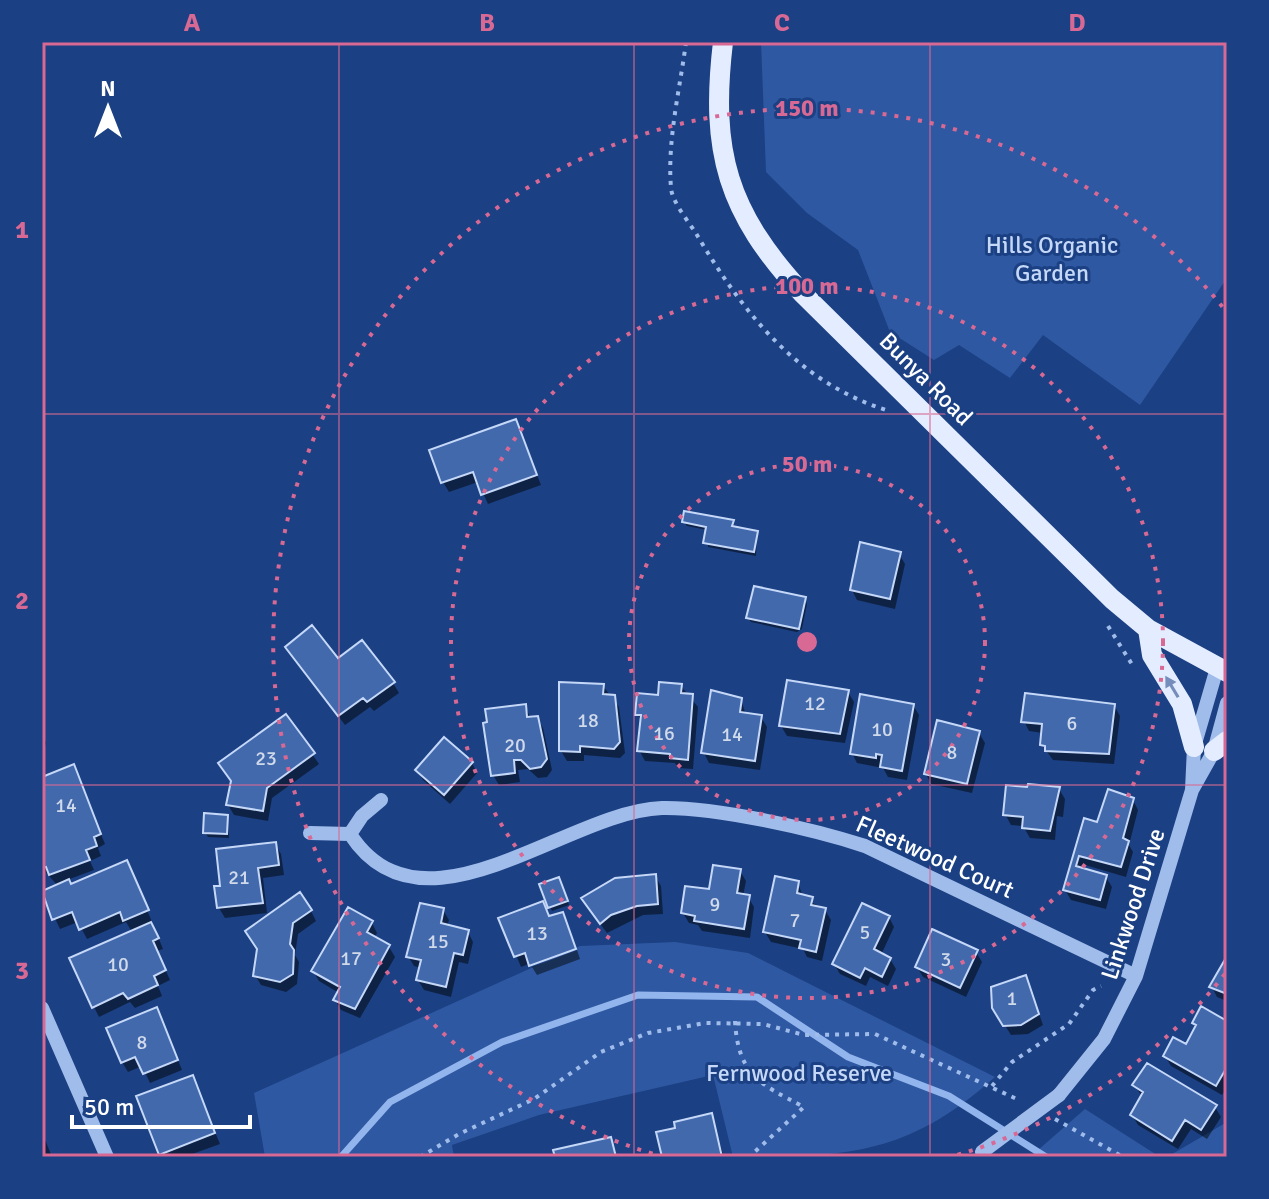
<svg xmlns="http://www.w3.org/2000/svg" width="1269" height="1199" viewBox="0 0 1269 1199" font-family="Signika,sans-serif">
  <rect width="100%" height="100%" fill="#1b4083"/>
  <!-- green -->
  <path fill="#2e58a2" d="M 761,42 L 1227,42 L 1227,278 L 1140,405 L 1043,335 L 1010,378 L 959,345 L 934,360 L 890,332 L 858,250 L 807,213 L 766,172 Z
    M 675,942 L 748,953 L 995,1077 C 907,1156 845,1157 733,1157 L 713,1075 L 539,1115 L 452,1145 L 454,1157 L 265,1157 L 254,1093 L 580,946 Z
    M 1085,1109 L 1160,1157 L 1030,1157 Z
    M 1227,1122 L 1227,1157 L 1167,1157 Z"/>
  <!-- shadow -->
  <path fill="#0007" d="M 515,421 L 541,485 L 488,504 L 478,482 L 449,492 L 443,482 Z
    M 732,521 L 734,528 L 757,532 L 756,556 L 708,547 L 707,530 L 687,526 L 684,522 Z
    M 899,554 L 905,564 L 895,609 L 857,600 L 852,590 Z
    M 805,599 L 807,604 L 801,633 L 751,622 L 748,617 Z
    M 287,648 L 338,661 L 393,683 L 399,693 L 374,711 L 370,707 L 345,725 Z
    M 603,686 L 619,707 L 625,753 L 620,758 L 584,755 L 584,761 L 567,761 L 561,751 Z
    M 681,686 L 698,707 L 693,769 L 678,768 L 675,763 L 645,761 L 639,750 L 642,722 L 637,714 Z
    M 848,692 L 854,702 L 845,743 L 787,736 L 781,726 Z
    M 741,700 L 746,715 L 761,717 L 767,727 L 760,770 L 709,763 L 704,753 Z
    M 913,705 L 919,715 L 907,780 L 888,777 L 883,768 L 857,763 L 852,753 Z
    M 1114,705 L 1120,716 L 1114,764 L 1053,760 L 1042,745 L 1043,733 L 1029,731 L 1024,721 Z
    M 525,706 L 531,719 L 537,718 L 543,728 L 552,770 L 547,777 L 538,778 L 528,769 L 518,770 L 520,782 L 499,785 L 493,775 L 489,724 Z
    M 286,717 L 319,764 L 272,798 L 268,821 L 234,815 L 228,805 Z
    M 979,733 L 985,743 L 972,793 L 931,784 L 926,774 Z
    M 42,735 L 46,742 L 42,762 Z
    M 472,763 L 477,773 L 450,804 L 423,780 L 417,770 Z
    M 73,767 L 105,844 L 98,848 L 101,856 L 90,861 L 94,870 L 67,880 L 71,887 L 132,873 L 163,949 L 157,951 L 170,980 L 158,986 L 162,996 L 135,1008 L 130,1002 L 99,1017 L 94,1007 L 132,932 L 126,922 L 87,939 L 78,922 L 60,929 L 43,893 L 58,886 L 42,868 L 42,779 Z
    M 1059,789 L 1065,799 L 1063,817 L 1057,816 L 1055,840 L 1030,838 L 1023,826 L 1011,825 L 1005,814 Z
    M 1133,800 L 1138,810 L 1129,845 L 1133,852 L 1126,877 L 1085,865 L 1083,870 L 1106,877 L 1112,887 L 1106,909 L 1071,900 L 1065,890 L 1085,821 L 1098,825 Z
    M 227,816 L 229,838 L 208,837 L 205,832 Z
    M 275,844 L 281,854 L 284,875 L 263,878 L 267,913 L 225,918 L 219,908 L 217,888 L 222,887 Z
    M 740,871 L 746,881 L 743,896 L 748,897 L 754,907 L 750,938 L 702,931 L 698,925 L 689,923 L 683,913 Z
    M 655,876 L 661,886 L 663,914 L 643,915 L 607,933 L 589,909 Z
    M 561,883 L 569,905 L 552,911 L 550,907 Z
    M 798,883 L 803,897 L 825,910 L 831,920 L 822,961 L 807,957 L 803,949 L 771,942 L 765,932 Z
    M 443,910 L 449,920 L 447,927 L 468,932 L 473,942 L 468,964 L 459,962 L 451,997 L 424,990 L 418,980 L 421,968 L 414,966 L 408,956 Z
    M 311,911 L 316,921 L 298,934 L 295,955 L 299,962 L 297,984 L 286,992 L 261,985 L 255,975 L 259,950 L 253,941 Z
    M 889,917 L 894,927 L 881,955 L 890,959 L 896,969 L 888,986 L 870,977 L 866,986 L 840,974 L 834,964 Z
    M 549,918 L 568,925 L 575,947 L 521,967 L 501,919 Z
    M 372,923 L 377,933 L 374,938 L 389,947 L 395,957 L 360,1018 L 341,1010 L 335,1000 L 339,993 L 319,981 L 313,971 Z
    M 577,950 L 580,959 L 537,975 L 532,967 Z
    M 976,952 L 982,962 L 966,997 L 923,977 L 917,967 Z
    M 1227,960 L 1227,1001 L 1217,997 L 1212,987 Z
    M 1026,977 L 1043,1025 L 1028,1034 L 1011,1035 L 994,1008 Z
    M 162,1020 L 182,1070 L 150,1083 L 142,1066 L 128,1072 L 122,1062 Z
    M 1194,1023 L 1227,1023 L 1227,1087 L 1222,1095 L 1171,1066 L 1165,1056 L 1186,1047 L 1197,1028 Z
    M 192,1077 L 220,1144 L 184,1157 L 162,1157 Z
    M 1135,1085 L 1215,1107 L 1221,1117 L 1207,1139 L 1191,1129 L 1178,1149 L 1138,1125 L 1132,1115 L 1142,1097 Z
    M 711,1115 L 724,1157 L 664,1157 L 678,1129 Z
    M 42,1132 L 52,1157 L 42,1157 Z"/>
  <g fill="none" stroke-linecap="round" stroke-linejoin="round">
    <!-- stream -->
    <path stroke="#93b5ed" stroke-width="7" d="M 341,1157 L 390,1102 L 502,1042 L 638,995 L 757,997 L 848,1057 L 949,1096 L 1046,1157"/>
  </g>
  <!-- building -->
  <path fill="#4369ad" stroke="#c5d8f8" stroke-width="2" d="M 516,419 L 537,475 L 481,495 L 473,472 L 441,483 L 429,450 Z
    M 684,511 L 734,520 L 732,526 L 758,531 L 754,552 L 703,543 L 706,527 L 682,522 Z
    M 860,542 L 901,552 L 890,599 L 850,590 Z
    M 754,586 L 806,597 L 799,629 L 746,618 Z
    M 312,625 L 338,658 L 362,640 L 395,682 L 367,702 L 363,698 L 338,716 L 285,647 Z
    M 787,680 L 849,690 L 840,734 L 779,726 Z
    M 559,682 L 604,684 L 603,694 L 615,695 L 620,742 L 614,749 L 580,746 L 580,752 L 559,751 Z
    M 659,682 L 682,684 L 681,693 L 693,694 L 688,760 L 670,758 L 670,754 L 637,751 L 641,715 L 635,715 L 637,693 L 658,695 Z
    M 711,690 L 742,698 L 740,712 L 762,715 L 755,761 L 701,753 Z
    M 1025,693 L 1115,704 L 1109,754 L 1045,751 L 1045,746 L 1040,745 L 1042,724 L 1021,722 Z
    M 860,694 L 914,704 L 902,771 L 880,767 L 882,755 L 876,754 L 876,758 L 850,754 Z
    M 526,704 L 527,717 L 538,716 L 547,759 L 541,767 L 530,769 L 521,760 L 514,760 L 515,773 L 491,776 L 483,723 L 487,722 L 485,709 Z
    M 286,714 L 315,753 L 267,788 L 263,811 L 226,805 L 231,781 L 218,763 Z
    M 937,720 L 980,731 L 967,784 L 924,774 Z
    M 444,737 L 473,762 L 444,795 L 415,770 Z
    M 74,764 L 101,834 L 94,837 L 97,846 L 86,850 L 90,860 L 49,875 L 46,867 L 42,868 L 42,777 Z
    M 1028,784 L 1060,787 L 1050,831 L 1022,828 L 1023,817 L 1003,815 L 1006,785 L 1027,787 Z
    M 1108,789 L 1134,798 L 1123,838 L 1129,841 L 1121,867 L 1079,856 L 1076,866 L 1107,875 L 1100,900 L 1063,890 L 1084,818 L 1097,822 Z
    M 204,813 L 228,815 L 227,834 L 203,833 Z
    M 276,842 L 279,865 L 258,868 L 263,903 L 217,908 L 214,886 L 220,886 L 216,849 Z
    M 127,860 L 149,910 L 123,921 L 120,912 L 79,930 L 72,912 L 52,920 L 42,891 L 69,879 L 71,884 Z
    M 713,865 L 741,869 L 737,893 L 750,895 L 744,929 L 694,921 L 695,916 L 681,913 L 685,886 L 709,889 Z
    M 656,874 L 658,904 L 637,906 L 611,915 L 600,924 L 581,898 L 615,878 Z
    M 775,876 L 799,881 L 797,893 L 813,897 L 811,905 L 826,908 L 816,952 L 799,948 L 801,940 L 763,932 Z
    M 559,877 L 568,901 L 548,908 L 539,884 Z
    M 300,892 L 312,910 L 293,923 L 290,944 L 294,950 L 293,974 L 280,982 L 253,976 L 257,949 L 245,931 Z
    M 543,901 L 549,916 L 563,912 L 576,949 L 529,966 L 525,953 L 514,957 L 498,918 Z
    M 420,903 L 444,908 L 441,923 L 469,930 L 463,955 L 454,953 L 446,987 L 416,980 L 421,960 L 406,957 Z
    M 862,903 L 890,916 L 874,949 L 891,958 L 882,977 L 865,968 L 860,978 L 832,964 Z
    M 348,907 L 373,921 L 367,932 L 390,945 L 355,1009 L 333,1000 L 340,987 L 311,971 Z
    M 151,922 L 159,938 L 153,941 L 166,970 L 154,976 L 158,985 L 128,999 L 123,993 L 92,1008 L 69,958 Z
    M 932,929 L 978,950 L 960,988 L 915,967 Z
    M 1227,956 L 1227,994 L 1209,987 Z
    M 1026,975 L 1039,1014 L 1021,1025 L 1003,1026 L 992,1008 L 991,987 Z
    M 1201,1006 L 1227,1021 L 1227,1067 L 1216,1086 L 1163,1056 L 1173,1037 L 1186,1044 L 1196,1025 L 1192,1023 Z
    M 157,1007 L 178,1060 L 143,1074 L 135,1057 L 121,1063 L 106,1028 Z
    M 1147,1063 L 1217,1105 L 1201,1130 L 1185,1120 L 1172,1141 L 1130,1115 L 1143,1092 L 1132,1085 Z
    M 193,1075 L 215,1133 L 159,1155 L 136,1096 Z
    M 712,1113 L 722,1157 L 662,1157 L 656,1132 L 675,1128 L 674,1122 Z
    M 611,1137 L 616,1157 L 555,1157 L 553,1150 Z"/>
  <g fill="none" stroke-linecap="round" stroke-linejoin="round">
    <!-- path -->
    <path stroke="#a0bceb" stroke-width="4" stroke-dasharray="4 6" stroke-linecap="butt" d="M 686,42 C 680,89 667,140 671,188 C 672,202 689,222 697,235 C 744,314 798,383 889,411
      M 1108,626 L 1133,666
      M 735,1021 C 738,1075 760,1084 804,1107 L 749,1157
      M 992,1086 L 1012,1062 L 1069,1024 L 1093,990 L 1101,986
      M 1055,1119 L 1123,1157
      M 420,1157 L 459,1134 L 534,1099 L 601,1052 L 648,1033 L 705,1023 L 763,1024 L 804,1035 L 875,1034 L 1019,1100"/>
    <!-- minor -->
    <path stroke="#a0bceb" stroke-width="14" d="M 1192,790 L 1194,747 L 1217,668
      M 310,833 L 350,834 L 362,816 L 381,800
      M 350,834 C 423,946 567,811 662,808 C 716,807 813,829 865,846 L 1136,976
      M 42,1008 L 107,1157
      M 1059,1095 L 1104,1039 L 1136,976 L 1192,790 L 1214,751 L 1227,703"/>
    <!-- major -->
    <path stroke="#e4ecff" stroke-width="20" d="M 723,42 C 710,152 727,212 803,294 L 1112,599 L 1148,629 L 1227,672
      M 1148,629 L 1152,655 L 1182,704 L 1194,747
      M 1214,751 L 1227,741"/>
    <!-- minor-bridge -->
    <path stroke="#a0bceb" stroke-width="14" d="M 982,1152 L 1059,1095"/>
  </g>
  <!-- one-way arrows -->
  <defs><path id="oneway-solid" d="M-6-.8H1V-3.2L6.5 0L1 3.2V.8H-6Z" transform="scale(2)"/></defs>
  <use fill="#758dbb" href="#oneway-solid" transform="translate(1172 687) rotate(-121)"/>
  <!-- grid -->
  <path fill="none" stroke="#d76994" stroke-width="2" stroke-opacity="0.55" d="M 339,42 L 339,1157M 634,42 L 634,1157M 930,42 L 930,1157M 42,414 L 1227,414M 42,785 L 1227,785"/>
  <!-- distance rings -->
  <g fill="none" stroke="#d76994" stroke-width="4" stroke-dasharray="4 8">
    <circle cx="807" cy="642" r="178"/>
    <circle cx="807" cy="642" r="356"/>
    <path d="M1225 974A534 534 0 0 1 950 1157M664 1157A534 534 0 1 1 1225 310"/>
  </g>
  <g text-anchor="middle" stroke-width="6" stroke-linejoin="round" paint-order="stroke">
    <!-- number labels -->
    <g font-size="20" fill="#d0daea">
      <text x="815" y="710">12</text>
      <text x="588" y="727">18</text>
      <text x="1072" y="730">6</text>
      <text x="882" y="736">10</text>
      <text x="664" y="740">16</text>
      <text x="732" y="741">14</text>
      <text x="515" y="752">20</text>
      <text x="952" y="759">8</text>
      <text x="266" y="765">23</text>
      <text x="66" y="812">14</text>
      <text x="239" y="884">21</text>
      <text x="715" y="911">9</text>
      <text x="795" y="927">7</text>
      <text x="865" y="939">5</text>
      <text x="537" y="940">13</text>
      <text x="438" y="948">15</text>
      <text x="351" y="965">17</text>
      <text x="946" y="966">3</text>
      <text x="118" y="971">10</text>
      <text x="1012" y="1005">1</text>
      <text x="142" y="1049">8</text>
    </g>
    <!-- park labels -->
    <g font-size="24" fill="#c5d8f8" stroke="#1b4083">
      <text x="1052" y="253">Hills Organic<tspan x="1052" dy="28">Garden</tspan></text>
      <text x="799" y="1081">Fernwood Reserve</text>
    </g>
    <!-- street labels -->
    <g font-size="24" fill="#fff" stroke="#1b4083">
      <text transform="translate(926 379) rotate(45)" y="8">Bunya Road</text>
      <text transform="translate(935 857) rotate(24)" y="8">Fleetwood Court</text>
      <text transform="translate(1133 904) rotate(-72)" y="8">Linkwood Drive</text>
    </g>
  </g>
  <circle cx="807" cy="642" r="12" fill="#d76994" stroke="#1b4083" stroke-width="4"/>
  <g font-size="24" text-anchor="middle" font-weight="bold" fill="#d76994" stroke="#1b4083" stroke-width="6" stroke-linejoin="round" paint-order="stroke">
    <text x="807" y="116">150 m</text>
    <text x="807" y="294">100 m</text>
    <text x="807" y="472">50 m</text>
  </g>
  <!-- border -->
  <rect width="1269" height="1199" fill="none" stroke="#1b4083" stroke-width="88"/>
  <!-- north arrow -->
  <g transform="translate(108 108)" stroke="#1b4083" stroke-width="6" paint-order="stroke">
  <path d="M0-6L14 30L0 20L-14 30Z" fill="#ffffff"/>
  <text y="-12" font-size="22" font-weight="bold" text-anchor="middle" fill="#ffffff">N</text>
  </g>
  <!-- scale -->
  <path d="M72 1115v12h178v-12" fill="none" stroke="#ffffff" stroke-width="4"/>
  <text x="84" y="1115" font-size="24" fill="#ffffff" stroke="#1b4083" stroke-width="6" paint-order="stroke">50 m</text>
  <rect x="44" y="44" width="1181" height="1111" fill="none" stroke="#d76994" stroke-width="3"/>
  <g font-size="26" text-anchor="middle" font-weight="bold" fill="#d76994">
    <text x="192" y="31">A</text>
    <text x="487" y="31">B</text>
    <text x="782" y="31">C</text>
    <text x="1077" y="31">D</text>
    <text x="22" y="238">1</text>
    <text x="22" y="609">2</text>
    <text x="22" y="979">3</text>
  </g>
</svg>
